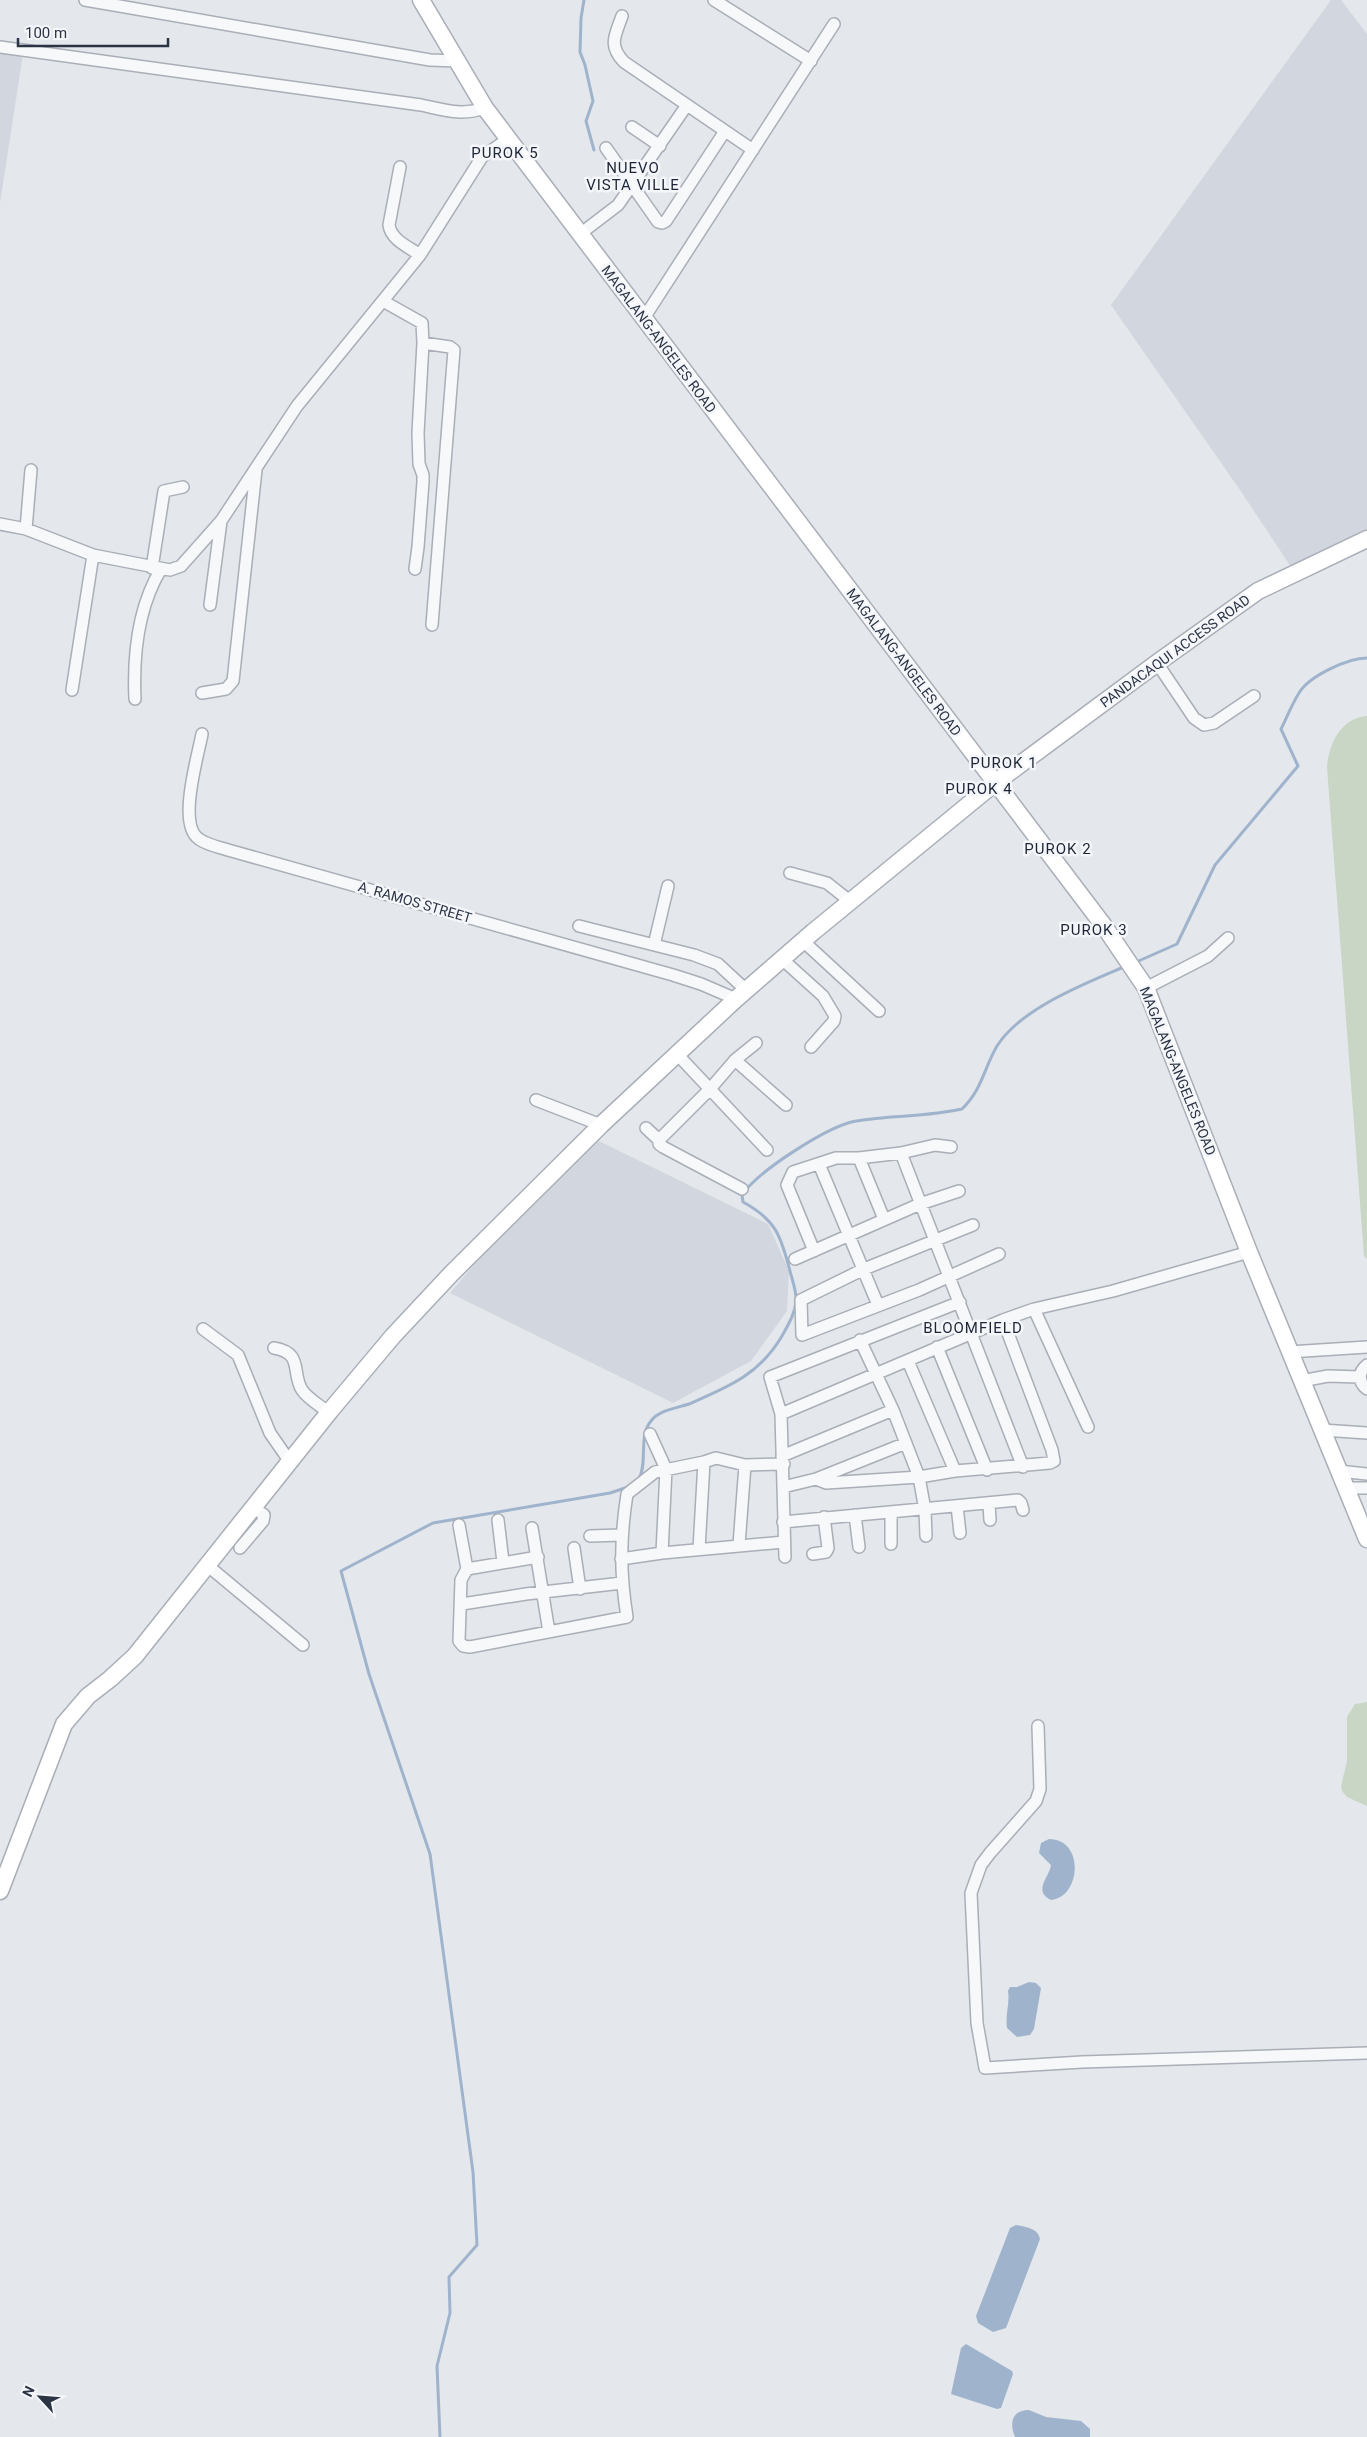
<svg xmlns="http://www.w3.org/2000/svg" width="1367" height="2437" viewBox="0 0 1367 2437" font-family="Roboto,sans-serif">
  <rect width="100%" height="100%" fill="#e4e7ec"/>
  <!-- built -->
  <path fill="#d2d6de" d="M 1331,0 L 1341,0 L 1367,34 L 1367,538 L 1293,570 L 1240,490 L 1111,305 Z
    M 0,51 L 23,54 L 0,203 Z
    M 599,1141 L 768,1224 L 789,1271 L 787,1311 L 751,1361 L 673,1403 L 450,1293 L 518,1213 Z"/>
  <!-- green -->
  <path fill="#c9d6c5" d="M 1367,716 L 1367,1259 L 1364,1256 L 1327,767 C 1329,743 1341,718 1367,716 Z
    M 1367,1702 L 1367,1806 L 1347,1797 L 1342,1791 L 1341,1786 L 1347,1761 L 1347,1717 L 1355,1704 Z"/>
  <!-- water -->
  <path fill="#9fb4cc" d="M 1049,1839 C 1085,1839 1081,1897 1051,1900 C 1032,1891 1050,1876 1051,1865 L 1039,1853 L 1041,1843 Z
    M 1029,1982 L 1036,1983 L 1041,1988 L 1034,2029 L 1030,2035 L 1017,2037 L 1007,2028 C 1005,2015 1010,2003 1008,1991 L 1010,1987 L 1017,1987 Z
    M 1016,2225 C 1026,2227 1038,2228 1040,2239 L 1006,2328 L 993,2332 L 978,2323 L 976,2316 L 1010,2228 Z
    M 966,2344 L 1012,2371 L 1013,2374 L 1001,2408 L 997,2409 L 951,2394 L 961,2348 Z
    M 1029,2410 L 1046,2417 L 1081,2421 L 1090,2429 L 1090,2437 L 1015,2437 C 1009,2423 1012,2410 1029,2410 Z"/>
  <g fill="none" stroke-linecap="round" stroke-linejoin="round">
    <!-- stream -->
    <path stroke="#9fb4cc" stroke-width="3" d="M 584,0 L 581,18 L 580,52 L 585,65 L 593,101 L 586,121 L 594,150
      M 1134,963 L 1177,944 L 1215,865 L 1298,766 L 1281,729 C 1287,717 1292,704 1299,693 C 1309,676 1348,658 1367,658
      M 639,1479 C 648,1462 638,1436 651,1421 C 659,1410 677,1408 689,1404 C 728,1387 759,1375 782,1336 C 788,1325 795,1314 796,1301 C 797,1292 792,1280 790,1271 C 781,1236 776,1220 743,1202 L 742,1195 C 758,1171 828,1126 856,1121 C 891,1115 927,1117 962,1109 C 982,1090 984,1068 997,1046 C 1021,1008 1086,983 1126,966
      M 440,2437 L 437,2366 L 450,2313 L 449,2277 L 477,2245 L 473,2172 L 430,1854 L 369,1674 L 341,1571 L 433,1523 L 610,1493 L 628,1487"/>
    <!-- street casing -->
    <g stroke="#a9aeb7" stroke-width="14">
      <path id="street" d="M 85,0 L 430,60 L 457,61
        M 714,0 L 811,61
        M 622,16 C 615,36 608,45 624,62 L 753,150
        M 0,47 L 421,105 C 444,110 462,116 485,108
        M 632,127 L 660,146
        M 606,148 L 658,222 L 662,223 L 666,221 L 725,131
        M 400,167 L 389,225 C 391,240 409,247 420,255
        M 580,234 L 618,205 L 687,105
        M 383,301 L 422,323 L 423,343 L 450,347 L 454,350 L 432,625
        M 644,318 L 834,24
        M 0,524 L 26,529 L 93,555 L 170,570 L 181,566 L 221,521 L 297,406 L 420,255 L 482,157 L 508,139
        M 26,529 L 31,470
        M 152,568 L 164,491 L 183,487
        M 415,569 L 418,547 L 423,482 L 423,475 L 419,464 L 418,433 L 423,343
        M 210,605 L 221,521
        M 1157,663 L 1194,718 L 1204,725 L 1214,723 L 1254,696
        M 72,690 L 93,555
        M 202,693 L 226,689 L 233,681 L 256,470
        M 135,699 C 133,655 138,607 161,569
        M 202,734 C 198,756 177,825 199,839 C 207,845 219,847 228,850 L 673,975 L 701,984 L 736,999
        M 790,873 L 827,883 L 851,902
        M 579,926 L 694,955 L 718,964 L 746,990
        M 803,941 L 879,1011
        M 654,945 L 668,886
        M 782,959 L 823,996 L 835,1016 L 834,1021 L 811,1047
        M 1146,988 L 1208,956 L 1228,938
        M 677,1054 L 767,1150
        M 735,1060 L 786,1105
        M 536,1100 L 601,1125
        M 646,1128 L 659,1140
        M 901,1153 L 1023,1467
        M 859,1158 L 884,1219
        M 819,1164 L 878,1305
        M 742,1189 L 663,1147 L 659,1144 L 659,1140 L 710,1089 L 735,1060 L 756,1043
        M 973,1225 L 864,1269 L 801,1300 L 802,1335 L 919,1290 L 999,1254
        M 814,1251 L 787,1185 L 793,1172 L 836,1158 L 859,1158 L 901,1153 L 935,1145 L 951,1147
        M 795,1259 L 920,1204 L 959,1191
        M 1034,1309 L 1088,1427
        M 203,1329 L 238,1355 L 270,1433 L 290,1462
        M 860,1340 L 893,1410 L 919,1477 L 925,1510 L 926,1536
        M 937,1347 L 987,1470
        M 274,1348 C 304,1353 291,1373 302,1390 C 308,1399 321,1406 329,1413
        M 1289,1352 L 1367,1347
        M 908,1361 L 955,1471
        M 1367,1365 C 1358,1372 1358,1382 1367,1389
        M 1301,1381 L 1328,1376 L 1360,1377
        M 781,1414 L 1003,1320 L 1034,1309 L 1113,1291 L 1249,1252
        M 1322,1430 L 1367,1433
        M 650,1434 L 666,1469 L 662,1553
        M 782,1456 L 893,1410
        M 1339,1471 L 1367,1474
        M 816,1479 L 826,1483 L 919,1477 L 955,1471 L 1050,1463 L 1054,1461 L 1052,1450 L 1003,1320
        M 783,1487 L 816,1479 L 906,1443
        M 1347,1488 L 1367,1488
        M 989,1504 L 990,1520
        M 957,1506 L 960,1533
        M 891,1513 L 891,1544
        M 855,1515 L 859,1547
        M 498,1520 L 503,1562
        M 783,1522 L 1018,1500 L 1021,1503 L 1023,1510
        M 459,1525 L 467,1569 L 461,1580 L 459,1641 L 463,1646 L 470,1647 L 627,1617 C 620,1573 620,1539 627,1494 L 655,1472 L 704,1462 L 716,1458 L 745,1465 L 784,1464
        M 532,1528 L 549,1632
        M 590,1536 L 621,1535
        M 739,1545 L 745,1465
        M 240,1548 L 263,1521 L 264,1515 L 253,1507
        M 574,1548 L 580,1589
        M 699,1549 L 704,1462
        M 813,1554 L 826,1552 L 828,1548 L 824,1517
        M 785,1557 L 781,1414 L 770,1377 L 960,1302
        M 621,1559 L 662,1553 L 784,1542
        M 207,1565 L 303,1645
        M 467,1569 L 538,1557
        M 462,1604 L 526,1594 L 622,1583
        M 1038,1726 L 1040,1789 L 1036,1801 L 990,1853 L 981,1865 L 971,1893 L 977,2023 L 985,2068 L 1082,2062 L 1367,2053"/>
    </g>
    <!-- secondary casing -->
    <g stroke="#a9aeb7" stroke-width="19">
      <path id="secondary" d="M 421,0 L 485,108 L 1104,926 L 1146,988 L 1249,1252 L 1367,1539
        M 0,1891 L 64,1724 L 88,1696 L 110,1679 L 135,1656 L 330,1411 L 393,1336 L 451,1274 L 601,1125 L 736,999 L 813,932 L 995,783 L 1157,663 L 1258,591 L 1367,539"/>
    </g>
    <!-- street -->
    <use href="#street" stroke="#f7f8fa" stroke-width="11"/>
    <!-- secondary -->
    <use href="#secondary" stroke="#fff" stroke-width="16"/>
  </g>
  <g text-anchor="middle" stroke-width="5" stroke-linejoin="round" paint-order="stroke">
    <!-- street labels -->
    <g font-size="14" fill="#2b3445" stroke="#f4f6f9">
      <text transform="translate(659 339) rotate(53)" y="5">MAGALANG-ANGELES ROAD</text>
      <text transform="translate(1175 651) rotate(-36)" y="5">PANDACAQUI ACCESS ROAD</text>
      <text transform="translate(904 662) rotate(53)" y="5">MAGALANG-ANGELES ROAD</text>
      <text transform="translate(415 902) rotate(16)" y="5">A. RAMOS STREET</text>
      <text transform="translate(1178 1071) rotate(68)" y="5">MAGALANG-ANGELES ROAD</text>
    </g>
    <!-- neighbourhood labels -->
    <g font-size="15" letter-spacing="1" fill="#1d2536" stroke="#f4f6f9">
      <text x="505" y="158">PUROK 5</text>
      <text x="633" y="173">NUEVO<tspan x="633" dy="17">VISTA VILLE</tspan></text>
      <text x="1004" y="768">PUROK 1</text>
      <text x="979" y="794">PUROK 4</text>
      <text x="1058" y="854">PUROK 2</text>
      <text x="1094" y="935">PUROK 3</text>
      <text x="973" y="1333">BLOOMFIELD</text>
    </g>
  </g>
  <!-- north arrow -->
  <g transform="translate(40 2397) rotate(296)" stroke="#f4f6f9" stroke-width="4" paint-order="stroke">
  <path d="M0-4L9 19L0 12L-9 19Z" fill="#2b3445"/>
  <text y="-8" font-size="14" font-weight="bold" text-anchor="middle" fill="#2b3445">N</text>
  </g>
  <!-- scale -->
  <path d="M18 38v8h150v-8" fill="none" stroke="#2b3445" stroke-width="2.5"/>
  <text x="25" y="38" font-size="15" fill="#2b3445" stroke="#f4f6f9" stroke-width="4" paint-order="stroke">100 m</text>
</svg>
